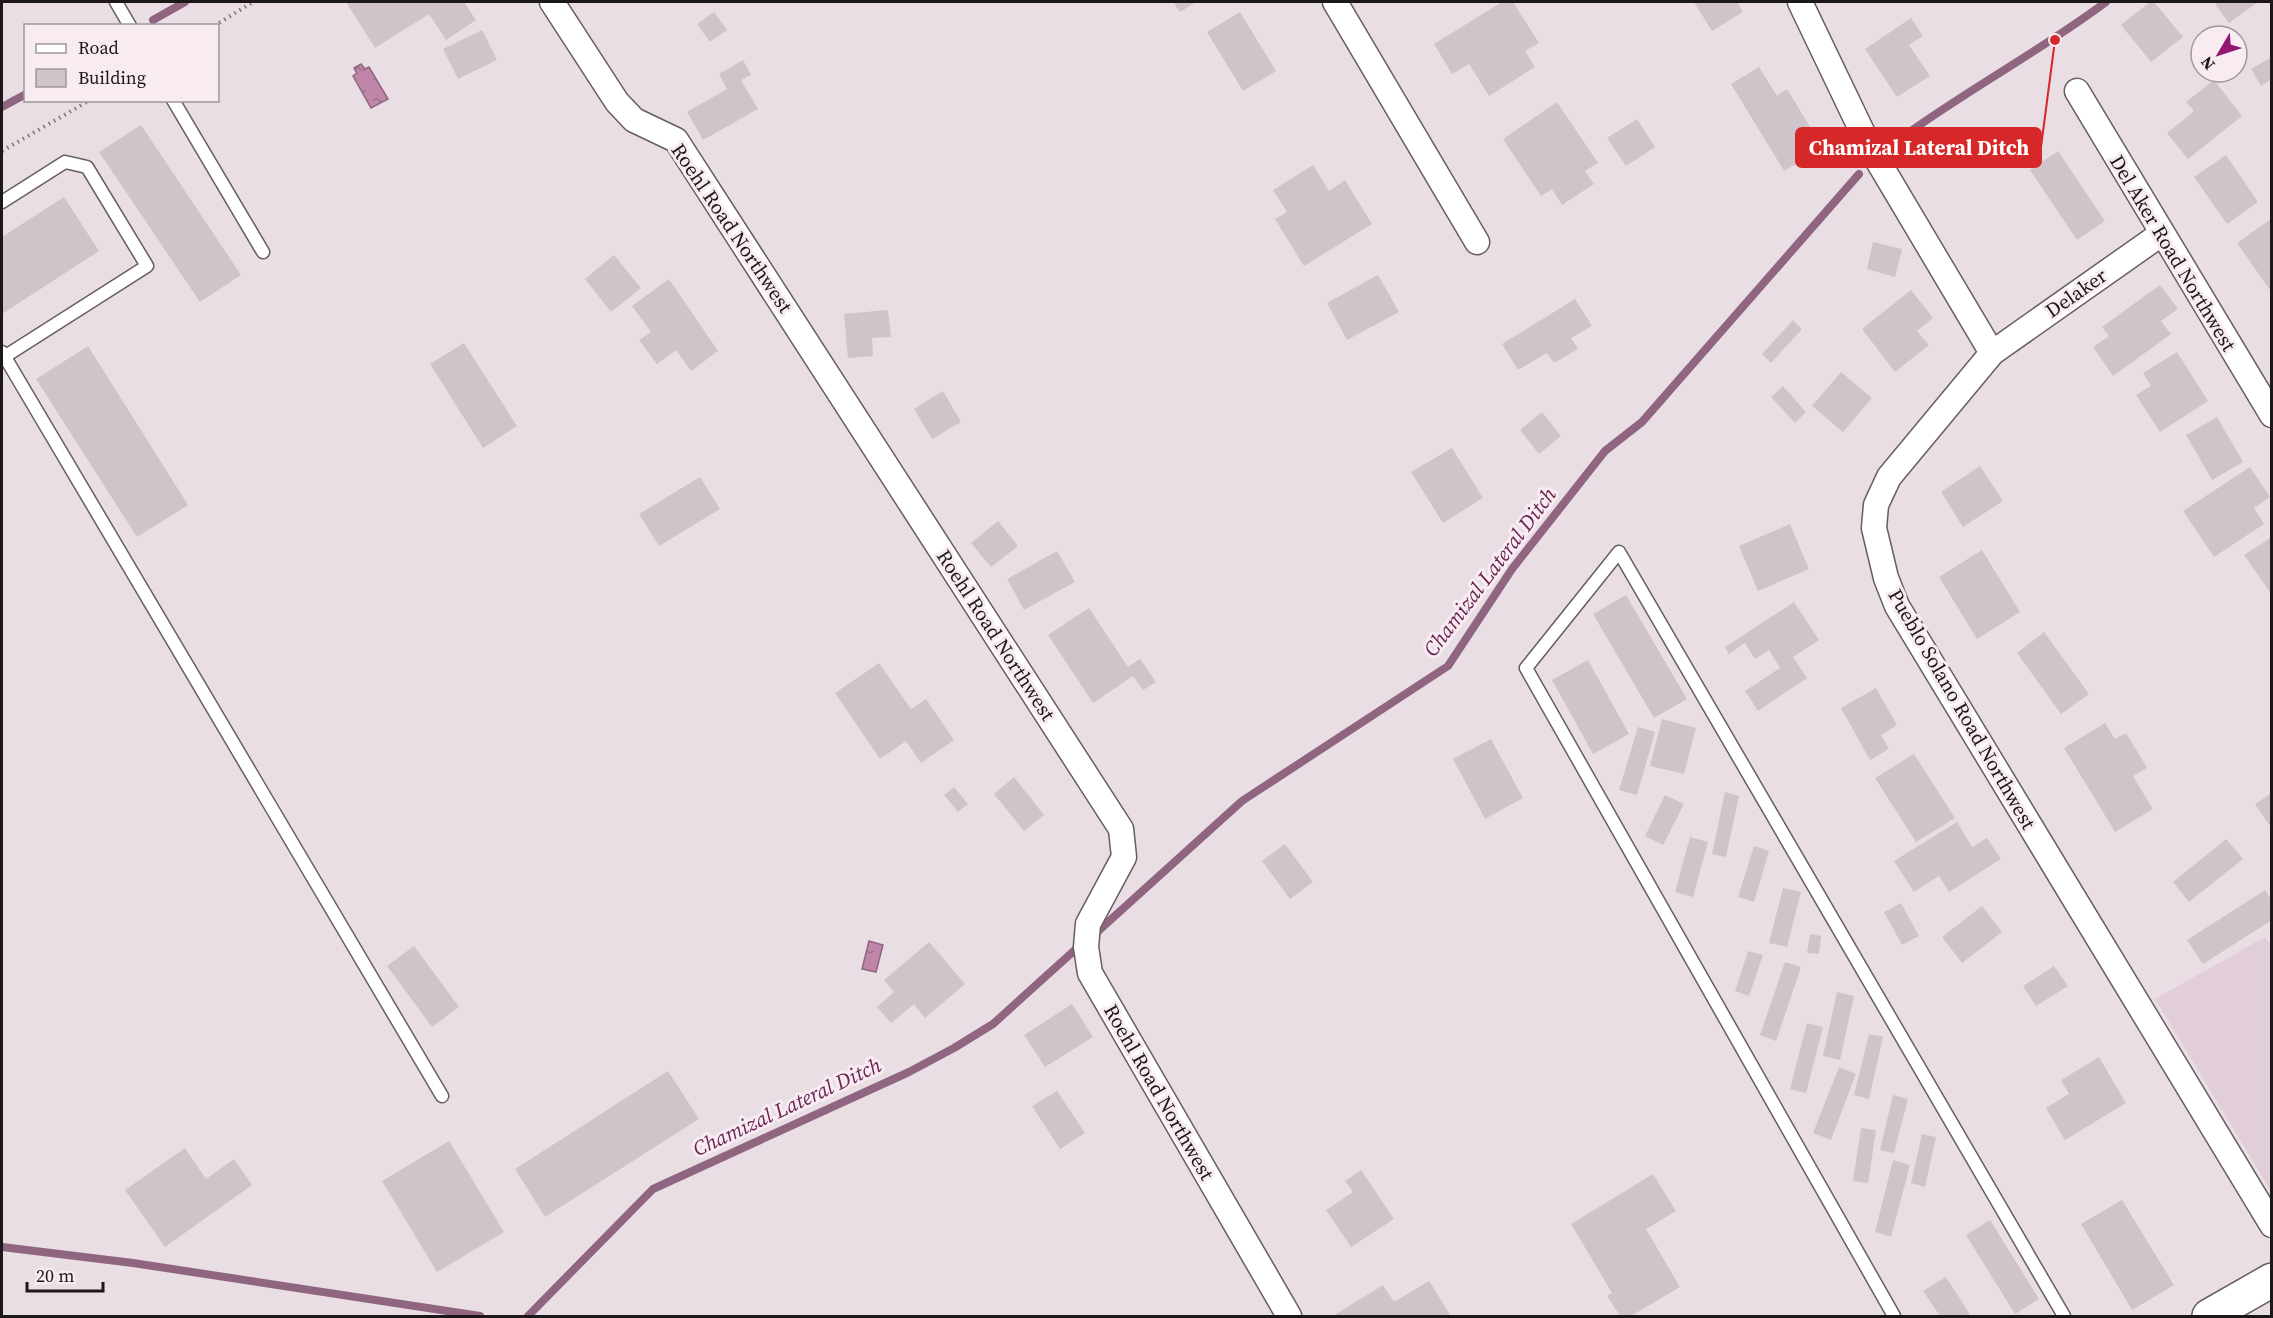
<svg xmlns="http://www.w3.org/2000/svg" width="2273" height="1318" viewBox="0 0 2273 1318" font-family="'Source Serif 4',serif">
  <defs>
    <pattern id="water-ripples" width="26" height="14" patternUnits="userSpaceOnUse" patternTransform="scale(1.5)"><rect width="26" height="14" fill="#c086aa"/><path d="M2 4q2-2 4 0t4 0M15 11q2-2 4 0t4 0" fill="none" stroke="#9b6d8a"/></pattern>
  </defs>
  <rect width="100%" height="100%" fill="#eadee5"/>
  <!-- built -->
  <path fill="#e1ced9" d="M 2265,937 L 2272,947 L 2271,1191 L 2155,999 Z"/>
  <!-- water -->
  <path fill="url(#water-ripples)" stroke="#8f657f" stroke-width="1.5" d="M 361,64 L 365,69 L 369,67 L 388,99 L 371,108 L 353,76 L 357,73 L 354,68 Z
    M 869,941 L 883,945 L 876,972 L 862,969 Z"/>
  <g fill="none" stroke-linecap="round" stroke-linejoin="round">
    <!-- stream -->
    <path stroke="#8f657f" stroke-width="8" d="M 153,20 L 185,2
      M 2,107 L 26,94
      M 1897,141 C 1965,91 2039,52 2106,2
      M 1096,933 L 1242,801 L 1448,666 L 1512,569 L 1605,451 L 1642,422 L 1859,174
      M 2,1247 L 133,1263 L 480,1316
      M 528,1316 L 653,1189 L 909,1072 L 954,1048 L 993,1024 L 1076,949"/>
  </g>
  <!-- building -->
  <path fill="#d0c4cb" d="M 346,2 L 464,2 L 476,20 L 446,40 L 429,14 L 375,48 Z
    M 1173,2 L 1196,2 L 1180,12 Z
    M 1502,2 L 1513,2 L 1539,43 L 1525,51 L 1535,67 L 1489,96 L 1469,64 L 1452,74 L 1434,44 Z
    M 1694,2 L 1737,2 L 1743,12 L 1712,31 Z
    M 2150,2 L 2154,2 L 2183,37 L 2151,62 L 2121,25 Z
    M 2219,2 L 2258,2 L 2229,23 L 2215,4 Z
    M 714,12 L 727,30 L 710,42 L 697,24 Z
    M 1240,12 L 1276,71 L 1243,91 L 1207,32 Z
    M 1911,18 L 1923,36 L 1909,45 L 1930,76 L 1897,97 L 1865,49 Z
    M 482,30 L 497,60 L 458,79 L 443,49 Z
    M 2272,57 L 2272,79 L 2261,86 L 2251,69 Z
    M 743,60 L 751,75 L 741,80 L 758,109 L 703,140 L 687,112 L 727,89 L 719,74 Z
    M 1759,67 L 1777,96 L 1787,89 L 1823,148 L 1784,171 L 1731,84 Z
    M 2214,80 L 2242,116 L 2188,159 L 2167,133 L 2194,111 L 2186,102 Z
    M 1557,102 L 1598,163 L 1585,171 L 1594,184 L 1562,205 L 1552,189 L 1541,196 L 1503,139 Z
    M 1637,119 L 1655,147 L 1626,166 L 1607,138 Z
    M 141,125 L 241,275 L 200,302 L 99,152 Z
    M 2058,151 L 2105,221 L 2077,240 L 2030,170 Z
    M 2226,155 L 2258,202 L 2227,224 L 2194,177 Z
    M 1313,165 L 1329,191 L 1345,180 L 1372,224 L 1304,266 L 1275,219 L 1287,212 L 1273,190 Z
    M 64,197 L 99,251 L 2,314 L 2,237 Z
    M 2271,219 L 2272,220 L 2272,293 L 2237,243 Z
    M 1873,242 L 1902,249 L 1895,277 L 1867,269 Z
    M 614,255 L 641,288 L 611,312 L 585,279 Z
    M 1378,275 L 1399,312 L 1347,340 L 1327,303 Z
    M 669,279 L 718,351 L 691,371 L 676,350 L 657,364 L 639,340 L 651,332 L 632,306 Z
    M 2160,285 L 2178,309 L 2161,321 L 2171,334 L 2113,376 L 2093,347 L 2109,336 L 2102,327 Z
    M 1911,290 L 1933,318 L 1917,331 L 1929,345 L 1895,372 L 1862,329 Z
    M 1575,299 L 1592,326 L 1571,338 L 1578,349 L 1554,363 L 1547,353 L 1518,370 L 1502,344 Z
    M 888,310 L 891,337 L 872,338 L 873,356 L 848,358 L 844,314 Z
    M 1793,320 L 1802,329 L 1771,363 L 1762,354 Z
    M 464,343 L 517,426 L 483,448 L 430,364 Z
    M 88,346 L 188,505 L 137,537 L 36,379 Z
    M 2177,352 L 2208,401 L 2160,432 L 2136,395 L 2151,386 L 2143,373 Z
    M 1841,372 L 1872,398 L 1843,432 L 1812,406 Z
    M 1783,386 L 1806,412 L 1795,423 L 1771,397 Z
    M 943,391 L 961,422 L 932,439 L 914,409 Z
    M 1542,412 L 1561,436 L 1539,454 L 1520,430 Z
    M 2217,417 L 2243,462 L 2212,480 L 2186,435 Z
    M 1452,448 L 1483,498 L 1443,523 L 1411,472 Z
    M 1980,466 L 2003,501 L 1963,527 L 1941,492 Z
    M 2250,467 L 2270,497 L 2254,508 L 2264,524 L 2214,557 L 2183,511 Z
    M 700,477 L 720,509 L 659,546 L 639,514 Z
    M 998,521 L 1018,546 L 991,567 L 971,543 Z
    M 1790,524 L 1809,569 L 1758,591 L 1739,546 Z
    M 2272,537 L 2272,595 L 2244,555 Z
    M 1982,550 L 2020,612 L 1977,639 L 1939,577 Z
    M 1057,551 L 1075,582 L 1024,610 L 1007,579 Z
    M 1626,595 L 1687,699 L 1654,718 L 1593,614 Z
    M 1794,602 L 1819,640 L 1793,657 L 1807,678 L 1758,711 L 1745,691 L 1780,668 L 1769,650 L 1755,659 L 1745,643 L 1729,654 L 1725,647 Z
    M 1089,608 L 1128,667 L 1140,659 L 1156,682 L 1143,690 L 1133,676 L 1093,703 L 1048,635 Z
    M 2044,632 L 2089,694 L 2061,714 L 2017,653 Z
    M 1588,660 L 1629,734 L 1593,754 L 1552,680 Z
    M 879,663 L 911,709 L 926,699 L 954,740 L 921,763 L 906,741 L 880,759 L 835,693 Z
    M 1876,688 L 1897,725 L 1881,735 L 1889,749 L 1870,760 L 1841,708 Z
    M 1662,719 L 1696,728 L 1684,774 L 1650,766 Z
    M 2105,723 L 2115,739 L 2126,733 L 2147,768 L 2133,776 L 2153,809 L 2115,832 L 2064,748 Z
    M 1638,727 L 1655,732 L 1637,795 L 1619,790 Z
    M 1491,739 L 1523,798 L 1485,819 L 1453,759 Z
    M 1914,754 L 1955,818 L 1916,842 L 1875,778 Z
    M 1014,777 L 1044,815 L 1024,831 L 994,794 Z
    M 954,787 L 968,804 L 958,812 L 944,795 Z
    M 1725,792 L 1739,796 L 1726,857 L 1712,854 Z
    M 2272,793 L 2272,829 L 2255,804 Z
    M 1665,795 L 1684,804 L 1663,845 L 1645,836 Z
    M 1957,822 L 1972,847 L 1987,838 L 2001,859 L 1949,892 L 1939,876 L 1914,892 L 1894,861 Z
    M 1690,837 L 1708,842 L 1693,897 L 1675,892 Z
    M 2226,839 L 2243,859 L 2189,902 L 2173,882 Z
    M 1285,844 L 1313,882 L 1290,899 L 1262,861 Z
    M 1754,846 L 1769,851 L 1754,902 L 1738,897 Z
    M 1783,888 L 1801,892 L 1787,947 L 1769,943 Z
    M 2265,890 L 2272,901 L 2272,920 L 2203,964 L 2187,940 Z
    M 1901,903 L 1919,936 L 1902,945 L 1884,912 Z
    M 1982,906 L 2002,932 L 1962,963 L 1942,937 Z
    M 1810,934 L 1821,936 L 1819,954 L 1807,953 Z
    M 929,942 L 965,984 L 925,1018 L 914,1004 L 891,1023 L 877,1007 L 894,992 L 884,980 Z
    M 414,946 L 459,1007 L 432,1027 L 387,966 Z
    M 1748,951 L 1763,955 L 1749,996 L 1735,991 Z
    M 1785,962 L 1801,967 L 1776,1041 L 1760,1035 Z
    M 2054,966 L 2068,986 L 2036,1006 L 2023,986 Z
    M 1837,992 L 1854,996 L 1840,1060 L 1823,1056 Z
    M 1072,1004 L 1093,1037 L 1045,1067 L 1024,1035 Z
    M 1807,1023 L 1823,1027 L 1806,1093 L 1790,1089 Z
    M 1869,1034 L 1883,1037 L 1869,1099 L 1854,1095 Z
    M 2099,1057 L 2126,1103 L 2065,1140 L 2046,1108 L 2069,1094 L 2061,1080 Z
    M 1839,1067 L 1856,1074 L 1831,1140 L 1813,1133 Z
    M 668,1071 L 699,1119 L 545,1217 L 515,1169 Z
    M 1057,1091 L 1085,1133 L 1060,1149 L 1032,1106 Z
    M 1893,1095 L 1908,1099 L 1894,1153 L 1880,1150 Z
    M 1861,1128 L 1876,1130 L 1868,1183 L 1853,1181 Z
    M 1922,1134 L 1936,1137 L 1925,1187 L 1911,1183 Z
    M 449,1141 L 504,1232 L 437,1272 L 382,1181 Z
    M 185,1148 L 206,1179 L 234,1159 L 252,1185 L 165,1247 L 125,1190 Z
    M 1893,1160 L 1910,1165 L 1891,1237 L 1875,1232 Z
    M 1361,1170 L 1394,1219 L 1351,1247 L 1326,1210 L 1353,1192 L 1345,1181 Z
    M 1653,1174 L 1676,1211 L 1646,1229 L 1680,1287 L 1631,1316 L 1620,1316 L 1607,1296 L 1612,1293 L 1571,1224 Z
    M 2122,1200 L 2174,1285 L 2132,1310 L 2081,1224 Z
    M 1990,1220 L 2039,1299 L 2015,1314 L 1966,1235 Z
    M 1946,1277 L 1971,1316 L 1940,1316 L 1923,1291 Z
    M 1429,1281 L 1451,1316 L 1333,1316 L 1383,1285 L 1394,1302 Z"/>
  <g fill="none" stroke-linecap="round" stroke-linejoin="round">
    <!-- service casing -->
    <g stroke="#675d63" stroke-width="15">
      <path id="service" d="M 116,2 L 130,26
        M 173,100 L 263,252
        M 2,202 L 65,162 L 87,167 L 147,266 L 4,357
        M 2,352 L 442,1096
        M 1894,1316 L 1526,668 L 1619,552 L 2064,1316"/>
    </g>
    <!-- minor casing -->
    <g stroke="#675d63" stroke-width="27">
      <path id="minor" d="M 552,2 L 617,102 L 634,120 L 676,140 L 1121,829 L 1124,857 L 1088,924 L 1086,947 L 1090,973 L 1289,1316
        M 1335,2 L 1477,242
        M 1800,2 L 1869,146 L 1992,353
        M 2077,91 L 2272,415
        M 2161,234 L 1992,353 L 1889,477 L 1876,505 L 1874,528 L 1886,578 L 1897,606 L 2272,1225"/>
    </g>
    <!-- secondary casing -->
    <g stroke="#675d63" stroke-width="36">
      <path id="secondary" d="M 2209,1316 L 2272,1280"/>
    </g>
    <!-- path -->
    <path stroke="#7c7579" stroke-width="4" stroke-dasharray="1.5 4.5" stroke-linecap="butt" d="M 214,26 L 253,2
      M 2,151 L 90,100"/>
    <!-- service -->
    <use href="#service" stroke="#fff" stroke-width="12"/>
    <!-- minor -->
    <use href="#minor" stroke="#fff" stroke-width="24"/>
    <!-- secondary -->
    <use href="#secondary" stroke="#fff" stroke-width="33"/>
  </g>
  <g text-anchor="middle" stroke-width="6" stroke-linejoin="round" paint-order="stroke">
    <!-- street labels -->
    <g font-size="20" fill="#1c181a" stroke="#f8ecf2">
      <text transform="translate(732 228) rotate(56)" y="7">Roehl Road Northwest</text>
      <text transform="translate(2173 253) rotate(59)" y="7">Del Aker Road Northwest</text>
      <text transform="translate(2076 293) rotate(-35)" y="7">Delaker</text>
      <text transform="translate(996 635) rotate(57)" y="7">Roehl Road Northwest</text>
      <text transform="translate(1962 709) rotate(60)" y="7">Pueblo Solano Road Northwest</text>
      <text transform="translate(1159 1092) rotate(60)" y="7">Roehl Road Northwest</text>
    </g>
    <!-- water labels -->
    <g font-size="21" font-style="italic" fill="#6a2454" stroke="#f8ecf2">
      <text transform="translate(1490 572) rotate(-53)" y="7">Chamizal Lateral Ditch</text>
      <text transform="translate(787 1107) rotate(-25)" y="7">Chamizal Lateral Ditch</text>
    </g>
  </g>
  <!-- callouts -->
  <path fill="none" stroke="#d62828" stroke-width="2" d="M2055 40L2041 147"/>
  <circle fill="#d62828" stroke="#f8ecf2" stroke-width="2" cx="2055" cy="40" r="6"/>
  <rect fill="#d62828" stroke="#d62828" stroke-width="2" x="1796" y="128" width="245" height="39" rx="6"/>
  <g font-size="21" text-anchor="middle" font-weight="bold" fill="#fff">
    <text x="1919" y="155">Chamizal Lateral Ditch</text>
  </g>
  <!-- border -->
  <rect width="2273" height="1318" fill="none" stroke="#1c181a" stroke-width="6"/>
  <!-- legend -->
  <rect x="24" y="24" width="195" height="78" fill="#f8ecf2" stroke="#a0979c" stroke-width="1.5"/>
  <rect x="36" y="44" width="30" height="9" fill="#ffffff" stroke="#a0979c" stroke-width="1.5"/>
  <text x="78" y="54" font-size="18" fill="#1c181a">Road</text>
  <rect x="36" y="69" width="30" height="18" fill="#d0c4cb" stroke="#a0979c" stroke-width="1.5"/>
  <text x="78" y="84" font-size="18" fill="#1c181a">Building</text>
  <!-- north arrow -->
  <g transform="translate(2219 54) rotate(231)"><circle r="28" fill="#f8ecf2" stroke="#a0979c" stroke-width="1.5"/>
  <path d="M0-4.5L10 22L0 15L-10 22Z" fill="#931671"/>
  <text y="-9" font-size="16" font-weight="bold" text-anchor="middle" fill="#1c181a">N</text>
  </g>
  <!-- scale -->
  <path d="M27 1282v9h76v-9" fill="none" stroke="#1c181a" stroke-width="3"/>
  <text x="36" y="1282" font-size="18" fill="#1c181a" stroke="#f8ecf2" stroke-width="4.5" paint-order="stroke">20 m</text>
</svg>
